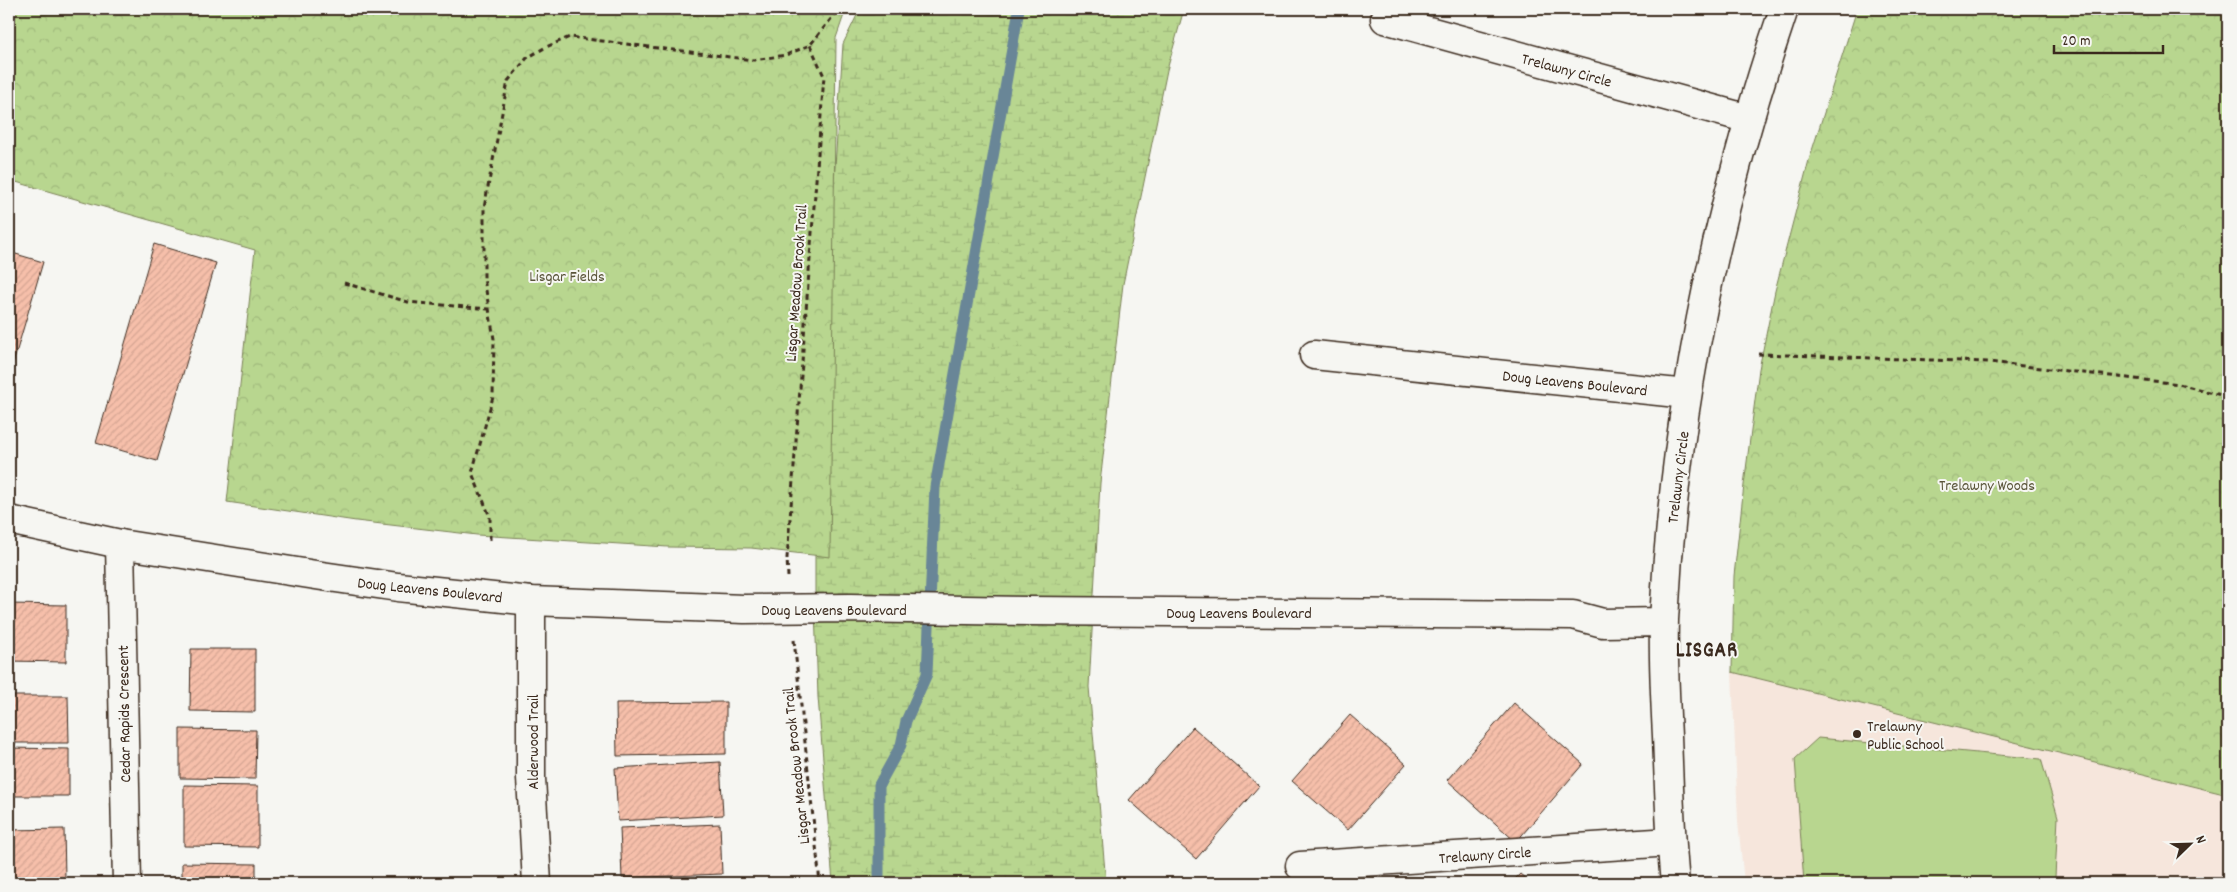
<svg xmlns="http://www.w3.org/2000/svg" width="2237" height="892" viewBox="0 0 2237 892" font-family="Dekko,sans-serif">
  <defs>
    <pattern id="wetland-marsh" width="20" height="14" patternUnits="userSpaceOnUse" patternTransform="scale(1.25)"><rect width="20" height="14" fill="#b8d68f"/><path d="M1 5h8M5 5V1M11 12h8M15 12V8" fill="none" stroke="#9fb87b"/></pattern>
    <pattern id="park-crowns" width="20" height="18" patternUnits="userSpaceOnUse" patternTransform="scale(1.25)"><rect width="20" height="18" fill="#b8d68f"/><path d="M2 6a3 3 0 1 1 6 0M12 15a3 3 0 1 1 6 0" fill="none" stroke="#9fb87b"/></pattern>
    <pattern id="building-hatch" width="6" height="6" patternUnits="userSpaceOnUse" patternTransform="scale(1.25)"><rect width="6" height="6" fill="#f6bfaa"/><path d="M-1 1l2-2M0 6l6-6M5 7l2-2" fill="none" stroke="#d4a492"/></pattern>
  </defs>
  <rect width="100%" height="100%" fill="#f6f6f2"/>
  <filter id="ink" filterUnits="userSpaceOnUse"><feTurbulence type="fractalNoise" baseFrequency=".02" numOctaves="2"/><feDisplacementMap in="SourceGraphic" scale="10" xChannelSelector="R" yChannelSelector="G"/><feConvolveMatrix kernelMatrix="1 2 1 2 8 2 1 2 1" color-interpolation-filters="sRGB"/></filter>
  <g filter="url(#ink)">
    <!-- built -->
    <path fill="#f6e6dc" d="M 1732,672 L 2228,795 L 2228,883 L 1744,883 L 1738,822 Z"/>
    <!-- grass -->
    <path fill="#b8d68f" stroke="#7a8056" d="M 1818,738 L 2041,759 L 2058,817 L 2055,877 L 2052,883 L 1804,883 L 1795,759 Z"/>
    <!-- wetland -->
    <path fill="url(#wetland-marsh)" stroke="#7a8056" d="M 860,9 L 1184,9 L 1167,70 L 1123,284 L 1100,483 L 1089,687 L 1106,883 L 833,883 L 818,697 L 815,608 L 815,474 L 843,44 Z"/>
    <!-- park -->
    <path fill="url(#park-crowns)" stroke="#7a8056" d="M 9,9 L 846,9 L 836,38 L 830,557 L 751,548 L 668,547 L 477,535 L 356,521 L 227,502 L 255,250 L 9,180 Z
      M 1857,9 L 2228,9 L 2228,795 L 1732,672 L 1734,576 L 1744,485 L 1759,369 L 1775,291 L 1809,160 Z"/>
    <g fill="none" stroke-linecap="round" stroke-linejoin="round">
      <!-- stream -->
      <path stroke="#698697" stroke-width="11" d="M 879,883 L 879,785 L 901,745 L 906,721 L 927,674 L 935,487 L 1019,9"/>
    </g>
    <!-- building -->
    <path fill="url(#building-hatch)" stroke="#3b2a1e" d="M 154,244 L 216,263 L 157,461 L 96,443 Z
      M 9,252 L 43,262 L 9,377 Z
      M 9,604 L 66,605 L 66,662 L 9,661 Z
      M 191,649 L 255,649 L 255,712 L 190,711 Z
      M 9,696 L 68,696 L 69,743 L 9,743 Z
      M 726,702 L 726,754 L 617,756 L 616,703 Z
      M 1514,703 L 1583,764 L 1516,842 L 1447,780 Z
      M 1350,715 L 1406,764 L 1348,830 L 1292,781 Z
      M 1193,727 L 1259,786 L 1196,859 L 1129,800 Z
      M 180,729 L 256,730 L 255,779 L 180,778 Z
      M 9,748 L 69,749 L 69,796 L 9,796 Z
      M 720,762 L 723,815 L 618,821 L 615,768 Z
      M 184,785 L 258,786 L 258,847 L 184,846 Z
      M 720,824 L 722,874 L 622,878 L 620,828 Z
      M 64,829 L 65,878 L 9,879 L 9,830 Z
      M 182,863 L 256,864 L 256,883 L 182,883 Z
      M 1520,874 L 1531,883 L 1511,883 Z"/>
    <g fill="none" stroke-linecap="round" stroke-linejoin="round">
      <!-- minor casing -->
      <g stroke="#3b2a1e" stroke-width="31">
        <path id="minor" d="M 1385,19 L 1749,119
          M 1314,355 L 1687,394
          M 120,544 L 127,883
          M 531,601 L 531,778 L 537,883
          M 1300,866 L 1671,842"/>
      </g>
      <!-- tertiary casing -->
      <g stroke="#3b2a1e" stroke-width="31">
        <path id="tertiary" d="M 9,520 L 120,544 L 322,576 L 398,587 L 531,601 L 744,609 L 850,608 L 1028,611 L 1573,615 L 1603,623 L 1664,622
          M 1675,883 C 1670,834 1669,785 1667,736 C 1665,698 1663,658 1664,620 C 1674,412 1717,206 1784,9"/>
      </g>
      <!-- path -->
      <path stroke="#3b2a1e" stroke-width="3" stroke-dasharray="5 4" stroke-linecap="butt" d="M 344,283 L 408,302 L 489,309
        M 1758,354 L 1989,362 L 2179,384 L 2228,397
        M 490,540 L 490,517 L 472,473 L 493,397 L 494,339 L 484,278 L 484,208 L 508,81 L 527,58 L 546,47 L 570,37 L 754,60 L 786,55 L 810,45 L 839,9
        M 788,577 L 787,558 L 824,76 L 810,45
        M 794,640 L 820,883"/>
      <!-- minor -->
      <use href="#minor" stroke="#f6f6f2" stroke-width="28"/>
      <!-- tertiary -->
      <use href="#tertiary" stroke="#f6f6f2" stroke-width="28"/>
    </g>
  </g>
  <!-- markers -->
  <circle fill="#3b2a1e" stroke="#f6f6f2" stroke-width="2" cx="1857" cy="734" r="5"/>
  <g text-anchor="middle" stroke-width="4" stroke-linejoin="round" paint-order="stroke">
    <!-- street labels -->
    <g font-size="16" fill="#3b2a1e" stroke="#f6f6f2">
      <text transform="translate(1567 69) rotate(15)" y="6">Trelawny Circle</text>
      <text transform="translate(795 283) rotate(-86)" y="6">Lisgar Meadow Brook Trail</text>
      <text transform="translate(1575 382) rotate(6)" y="6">Doug Leavens Boulevard</text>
      <text transform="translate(1677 477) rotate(-83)" y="6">Trelawny Circle</text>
      <text transform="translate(430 589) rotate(6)" y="6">Doug Leavens Boulevard</text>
      <text x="834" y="615">Doug Leavens Boulevard</text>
      <text x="1239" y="618">Doug Leavens Boulevard</text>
      <text transform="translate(123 714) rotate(-91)" y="6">Cedar Rapids Crescent</text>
      <text transform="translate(532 742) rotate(-90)" y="6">Alderwood Trail</text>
      <text transform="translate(795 766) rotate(-96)" y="6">Lisgar Meadow Brook Trail</text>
      <text transform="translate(1485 854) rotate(-4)" y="6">Trelawny Circle</text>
    </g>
    <!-- park labels -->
    <g font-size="16" fill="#5a553a" stroke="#f6f6f2">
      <text x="567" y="281">Lisgar Fields</text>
      <text x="1987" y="490">Trelawny Woods</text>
    </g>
    <!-- poi labels -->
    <g font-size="16" fill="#3b2a1e" stroke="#f6f6f2" text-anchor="start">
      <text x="1867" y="731">Trelawny<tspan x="1867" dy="18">Public School</tspan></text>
    </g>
    <!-- district labels -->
    <g font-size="21" font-weight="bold" letter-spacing="1" fill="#3b2a1e" stroke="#f6f6f2">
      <text x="1707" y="656">LISGAR</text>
    </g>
  </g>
  <!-- margin -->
  <rect width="2237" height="892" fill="none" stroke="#f6f6f2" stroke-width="30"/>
  <rect x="15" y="15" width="2207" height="862" fill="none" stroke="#3b2a1e" stroke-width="2" filter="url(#ink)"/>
  <!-- north arrow -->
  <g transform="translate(2190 844) rotate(67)" stroke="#f6f6f2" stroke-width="4" paint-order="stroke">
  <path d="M0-4L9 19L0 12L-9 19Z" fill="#3b2a1e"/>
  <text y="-8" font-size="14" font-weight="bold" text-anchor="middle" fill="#3b2a1e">N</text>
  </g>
  <!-- scale -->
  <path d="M2054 45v8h109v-8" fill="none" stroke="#3b2a1e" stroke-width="2.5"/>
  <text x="2062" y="45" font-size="15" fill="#3b2a1e" stroke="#f6f6f2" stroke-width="4" paint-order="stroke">20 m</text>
</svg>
